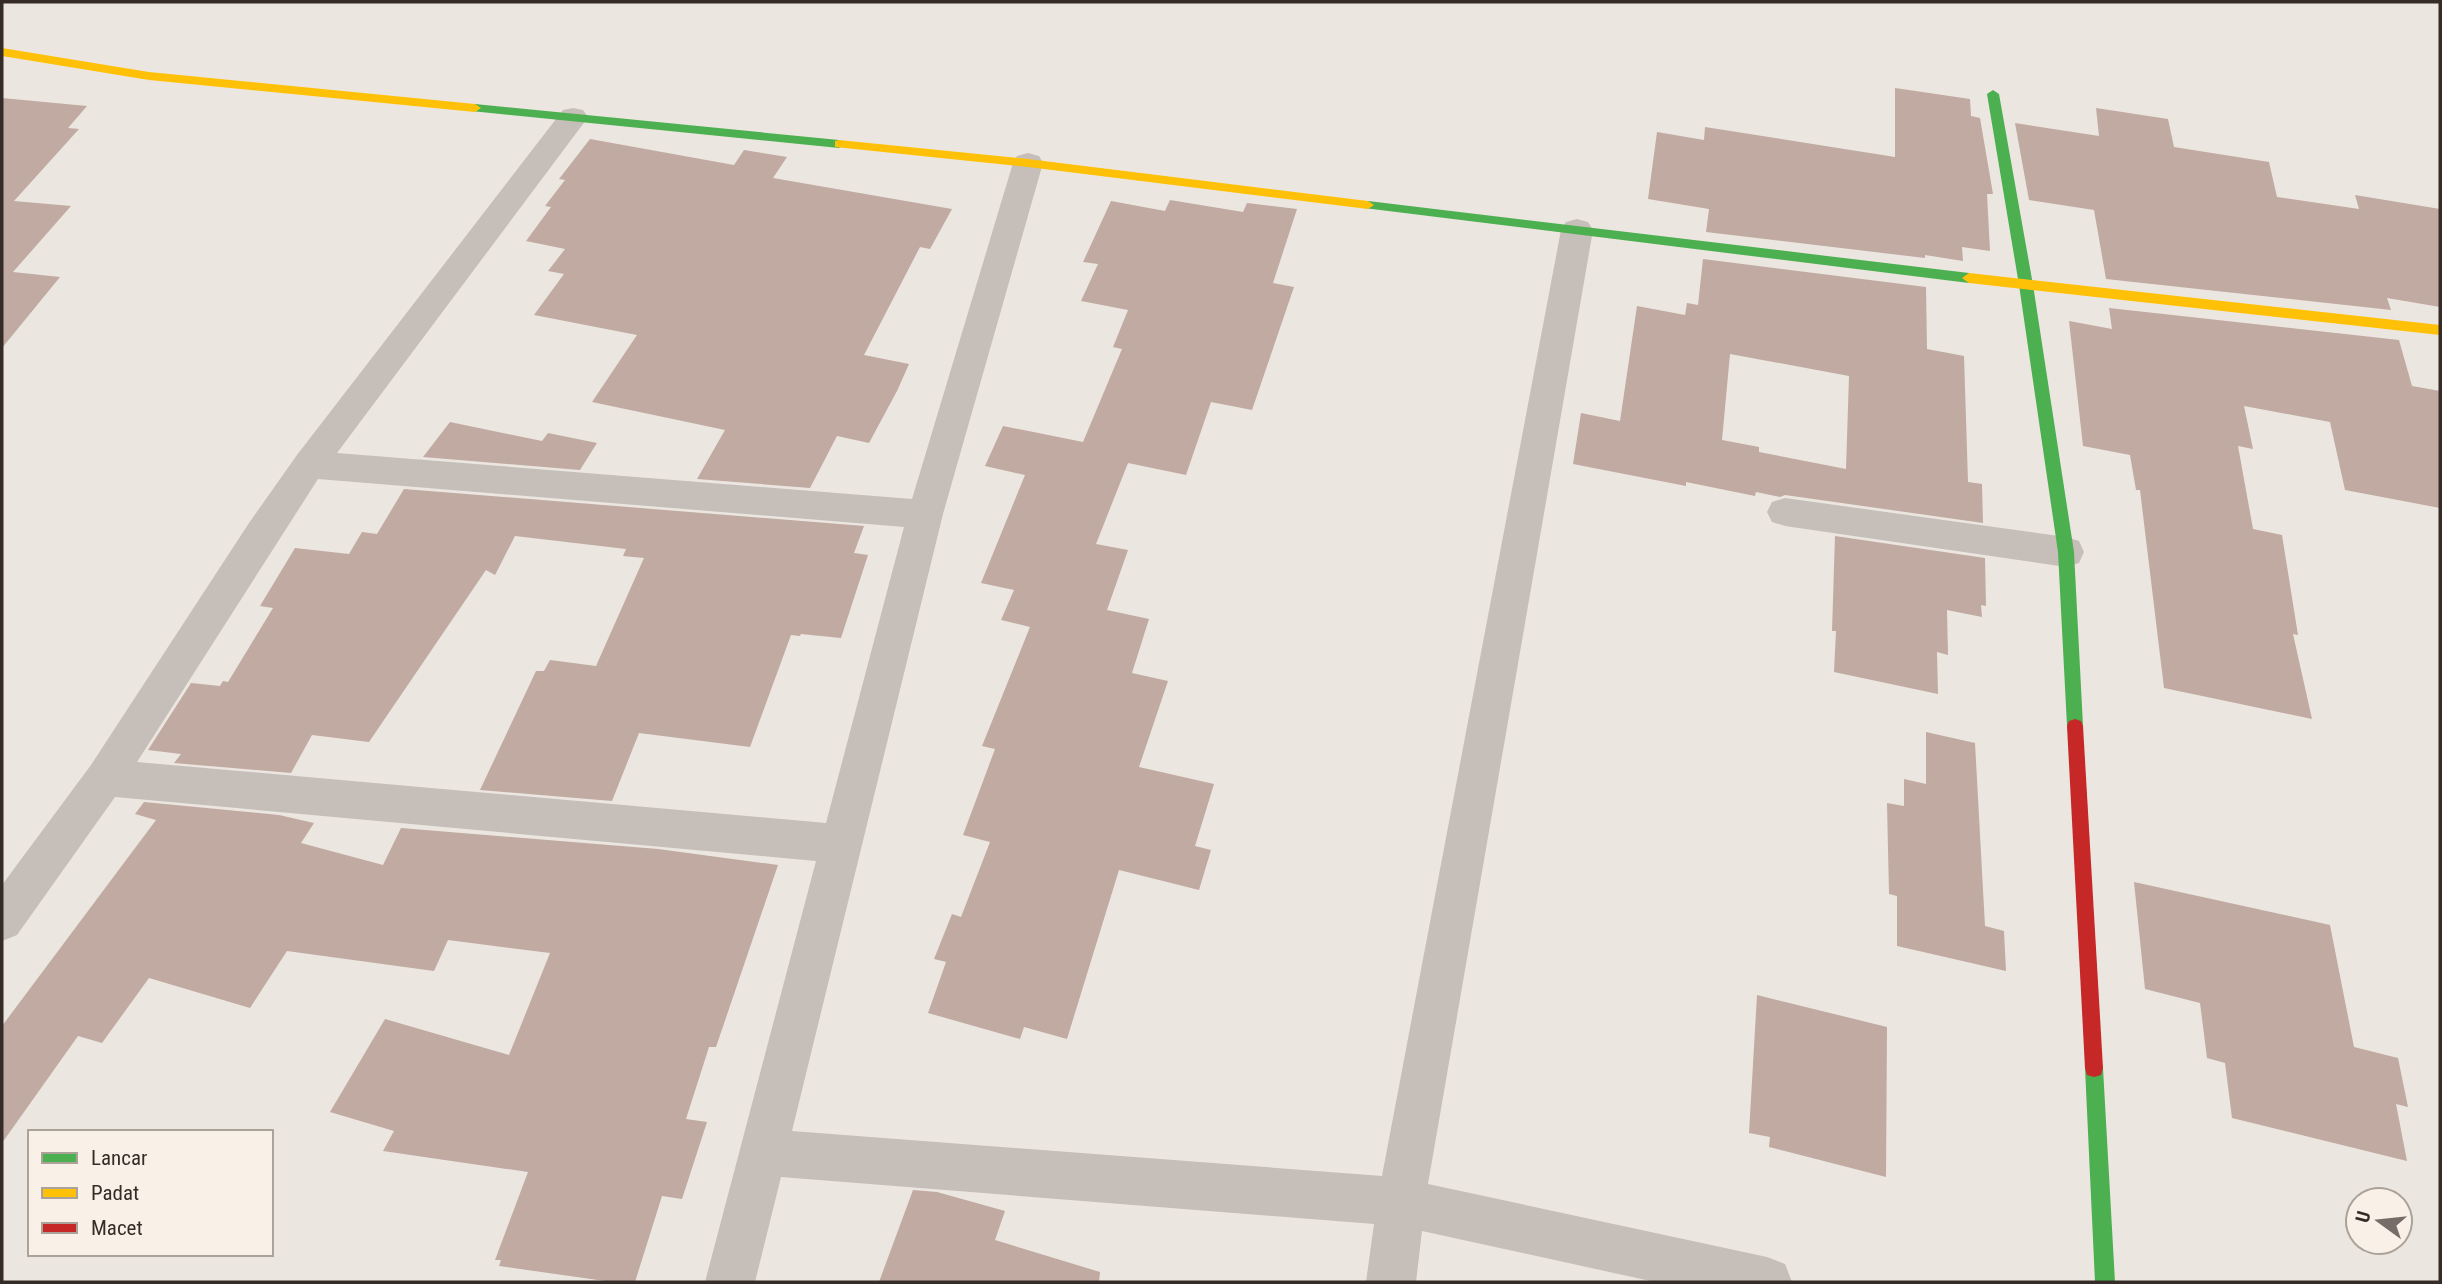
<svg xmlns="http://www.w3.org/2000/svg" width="2442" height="1284" viewBox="0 0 2442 1284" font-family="'Roboto Condensed',sans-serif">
  <rect width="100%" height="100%" fill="#ece6e0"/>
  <!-- building -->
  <path fill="#c0aaa2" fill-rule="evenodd" d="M 1895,88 L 1970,99 L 1971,116 L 1980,118 L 1993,194 L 1987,194 L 1990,251 L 1962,247 L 1963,261 L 1925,255 L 1925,258 L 1706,232 L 1709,209 L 1648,199 L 1657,132 L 1704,140 L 1705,127 L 1895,157 Z
    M 2,98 L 87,106 L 68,128 L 79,129 L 14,201 L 71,206 L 13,272 L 60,277 L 2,348 Z
    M 2096,108 L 2168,119 L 2174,147 L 2269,162 L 2277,197 L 2359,209 L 2355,195 L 2440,209 L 2440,307 L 2387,298 L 2391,310 L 2106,279 L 2094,210 L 2029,200 L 2015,123 L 2099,136 Z
    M 590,139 L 734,165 L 744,150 L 787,157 L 773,178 L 952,209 L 930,249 L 920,247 L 864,355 L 909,364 L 897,391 L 869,443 L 837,436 L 810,488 L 697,479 L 725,430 L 592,402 L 637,335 L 534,315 L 564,274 L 548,271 L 565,249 L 526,241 L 551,207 L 545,206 L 565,180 L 559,179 Z
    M 1170,200 L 1243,212 L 1247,203 L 1297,209 L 1273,283 L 1294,287 L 1252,410 L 1211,402 L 1186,475 L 1128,463 L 1096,544 L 1128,550 L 1107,610 L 1149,619 L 1132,673 L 1168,681 L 1139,767 L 1214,784 L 1195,846 L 1211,850 L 1199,890 L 1119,870 L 1067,1039 L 1024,1027 L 1020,1039 L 928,1013 L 946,962 L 934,959 L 952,914 L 961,917 L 990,842 L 963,835 L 995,749 L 982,746 L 1030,627 L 1001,620 L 1014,590 L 981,583 L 1025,475 L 985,466 L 1003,426 L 1083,442 L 1122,349 L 1113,347 L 1128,310 L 1081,301 L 1098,264 L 1083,262 L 1111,201 L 1165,211 Z
    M 1703,259 L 1926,287 L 1927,349 L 1964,356 L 1968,482 L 1982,484 L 1983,523 L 1785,495 L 1780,497 L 1756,492 L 1755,496 L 1686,482 L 1686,486 L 1573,464 L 1581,413 L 1620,421 L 1637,306 L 1685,315 L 1687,303 L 1698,305 ZM 1730,354 L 1849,376 L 1846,469 L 1759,452 L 1759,447 L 1722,440 Z
    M 2109,308 L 2399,340 L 2412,386 L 2440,391 L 2440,508 L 2345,490 L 2330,422 L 2244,406 L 2253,449 L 2238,446 L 2253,529 L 2282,535 L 2298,635 L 2293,634 L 2312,719 L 2164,688 L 2140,490 L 2136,490 L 2130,455 L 2083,446 L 2069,321 L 2112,329 Z
    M 450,422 L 542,441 L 548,433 L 597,443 L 580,470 L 423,457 Z
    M 404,489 L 864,526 L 854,553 L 868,555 L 841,638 L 801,634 L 800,636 L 791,635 L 750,747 L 639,733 L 612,801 L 480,790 L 536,671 L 544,671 L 550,660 L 596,666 L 644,558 L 623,556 L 626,549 L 515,536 L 495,575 L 486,570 L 369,742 L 312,735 L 291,773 L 174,763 L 181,754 L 148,750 L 191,683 L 220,686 L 223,681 L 228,682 L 273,608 L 260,606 L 295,548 L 349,554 L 362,532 L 377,534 Z
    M 1835,536 L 1985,558 L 1986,606 L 1981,605 L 1982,617 L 1947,610 L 1948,655 L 1937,652 L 1938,694 L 1834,672 L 1836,631 L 1832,631 Z
    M 1926,732 L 1975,743 L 1985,926 L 2004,931 L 2006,971 L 1897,946 L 1897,896 L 1889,894 L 1887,803 L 1904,806 L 1904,779 L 1926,784 Z
    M 144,802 L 279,815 L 314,823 L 301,843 L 383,865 L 401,828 L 658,849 L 778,865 L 716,1047 L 709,1047 L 686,1119 L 707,1122 L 682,1199 L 662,1196 L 635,1282 L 612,1282 L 499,1266 L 501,1260 L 495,1260 L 528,1172 L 383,1151 L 394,1131 L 330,1112 L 385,1019 L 509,1055 L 550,953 L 448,940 L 434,971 L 287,951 L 250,1008 L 149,978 L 102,1043 L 78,1036 L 2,1143 L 2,1026 L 156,820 L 135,814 Z
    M 2134,882 L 2330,925 L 2354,1047 L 2398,1058 L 2408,1107 L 2396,1104 L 2407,1161 L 2232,1118 L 2225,1063 L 2207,1058 L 2200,1003 L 2145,989 Z
    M 1757,995 L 1887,1027 L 1886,1177 L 1769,1147 L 1770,1137 L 1749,1133 Z
    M 913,1190 L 937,1192 L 1005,1211 L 995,1240 L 1100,1272 L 1099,1282 L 879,1282 Z"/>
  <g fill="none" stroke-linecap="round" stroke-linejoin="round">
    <!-- street -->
    <path fill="#c5beb9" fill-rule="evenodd" d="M 573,108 L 583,110 L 588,117 L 583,124 L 337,453 L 912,499 L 1013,163 L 1017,156 L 1028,153 L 1039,156 L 1043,163 L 943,514 L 792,1131 L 1382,1176 L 1561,230 L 1566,222 L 1577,219 L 1588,222 L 1593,230 L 1428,1184 L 1767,1257 L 1785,1264 L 1792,1282 L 1655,1282 L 1422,1231 L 1416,1282 L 1366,1282 L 1374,1224 L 781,1177 L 755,1282 L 705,1282 L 816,861 L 115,797 L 17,935 L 2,941 L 2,885 L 91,765 L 249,523 L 297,455 L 563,110 ZM 318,479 L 904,527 L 826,823 L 137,762 Z
      M 1785,498 L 2066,537 L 2079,541 L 2084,552 L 2079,563 L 2066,567 L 1785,526 L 1772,522 L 1767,512 L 1772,502 Z"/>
    <!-- fast -->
    <path fill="#4caf50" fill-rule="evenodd" d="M 1993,90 L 1999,94 L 2033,285 L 2074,552 L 2083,726 L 2081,731 L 2075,733 L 2069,731 L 2067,726 L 2058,552 L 2019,285 L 1987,94 Z
      M 475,104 L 839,140 L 845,144 L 839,148 L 471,111 L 471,105 Z
      M 1368,201 L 1969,273 L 1976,278 L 1969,283 L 1364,208 L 1364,202 Z
      M 2094,1059 L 2101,1061 L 2103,1068 L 2115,1282 L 2095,1282 L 2085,1068 L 2087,1061 Z"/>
    <!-- slow -->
    <path fill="#ffc107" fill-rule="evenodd" d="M 2,48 L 149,72 L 475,104 L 481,108 L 475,112 L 149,80 L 2,56 Z
      M 839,140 L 1028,159 L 1368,201 L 1374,205 L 1368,209 L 1028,167 L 835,147 L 835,141 Z
      M 1969,273 L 2440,325 L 2440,335 L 1969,283 L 1962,278 Z"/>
    <!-- jam -->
    <path fill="#c62828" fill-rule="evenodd" d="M 2075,719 L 2081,721 L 2083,726 L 2103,1068 L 2101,1075 L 2094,1077 L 2087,1075 L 2085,1068 L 2067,726 L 2069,721 Z"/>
  </g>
  <!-- border -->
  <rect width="2442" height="1284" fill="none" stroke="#362c27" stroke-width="7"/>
  <!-- legend -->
  <rect x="28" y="1130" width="245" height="126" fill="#f9f1e7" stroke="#aba29a" stroke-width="2"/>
  <rect x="42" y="1153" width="35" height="10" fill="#4caf50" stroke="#aba29a" stroke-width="2"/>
  <text x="91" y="1165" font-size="21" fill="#362c27">Lancar</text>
  <rect x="42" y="1188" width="35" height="10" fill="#ffc107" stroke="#aba29a" stroke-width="2"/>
  <text x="91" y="1200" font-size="21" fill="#362c27">Padat</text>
  <rect x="42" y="1223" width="35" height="10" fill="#c62828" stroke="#aba29a" stroke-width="2"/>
  <text x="91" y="1235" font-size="21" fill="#362c27">Macet</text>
  <!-- north arrow -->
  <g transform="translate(2379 1221) rotate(285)"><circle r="33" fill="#f9f1e7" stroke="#aba29a" stroke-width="2"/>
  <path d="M0-5L12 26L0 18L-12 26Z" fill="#766d68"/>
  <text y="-10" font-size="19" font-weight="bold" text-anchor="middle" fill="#362c27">U</text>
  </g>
</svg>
